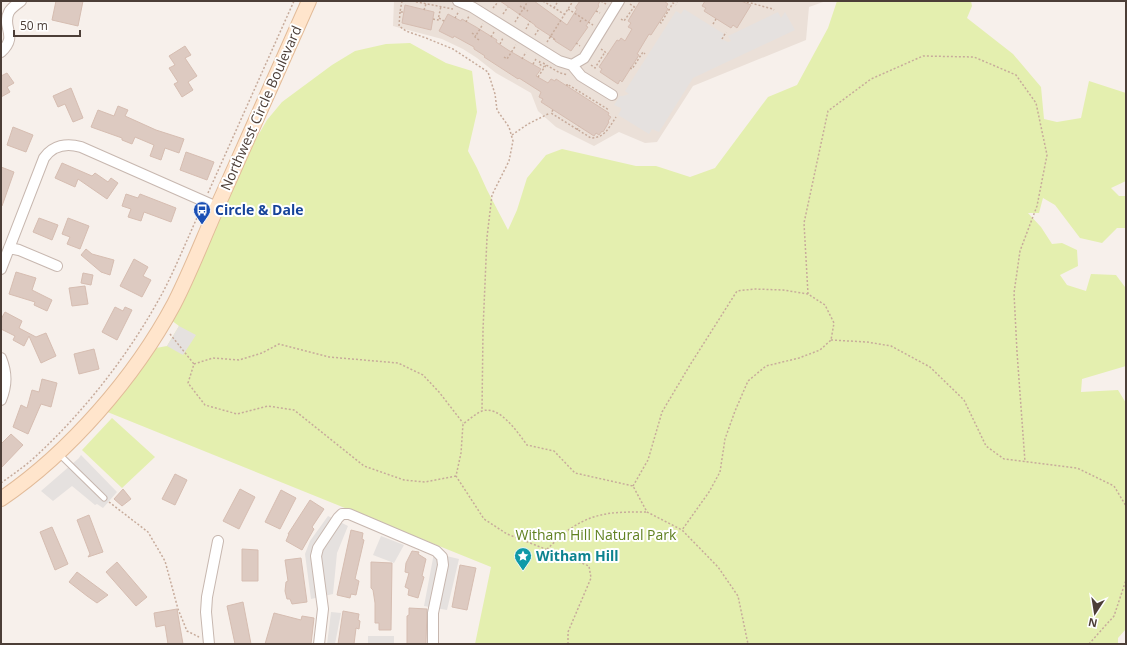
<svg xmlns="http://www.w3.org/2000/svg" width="1127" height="645" viewBox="0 0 1127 645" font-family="'Open Sans',sans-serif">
  <rect width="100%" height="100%" fill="#f7f0eb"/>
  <!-- residential -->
  <path fill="#ebe0d8" d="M 394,1 L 826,1 L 809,7 L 806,40 L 693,86 L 657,142 L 645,143 L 619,132 L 594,146 L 556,127 L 538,111 L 531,93 L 496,73 L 477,58 L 463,49 L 442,39 L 393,26 Z"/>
  <!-- green -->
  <path fill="#e4efaf" d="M 837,1 L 971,1 L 972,6 L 967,18 L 1013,54 L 1041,87 L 1044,119 L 1057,122 L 1081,118 L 1089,81 L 1126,93 L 1126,181 L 1111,188 L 1119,196 L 1126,196 L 1126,228 L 1117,228 L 1102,243 L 1080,238 L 1055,205 L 1043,198 L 1039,213 L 1028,213 L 1041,227 L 1052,244 L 1062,243 L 1077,250 L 1078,266 L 1060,275 L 1067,285 L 1086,291 L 1091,274 L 1116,275 L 1125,287 L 1126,294 L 1126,366 L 1082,379 L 1081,392 L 1118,390 L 1126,403 L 1126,629 L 1118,638 L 1118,644 L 475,644 L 491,567 L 100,409 L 145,350 L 167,346 L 179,326 L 167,317 L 217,207 L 267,120 L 282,102 L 332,65 L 355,51 L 386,44 L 410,43 L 446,63 L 472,71 L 477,112 L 468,151 L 477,168 L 487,190 L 508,230 L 517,210 L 527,178 L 546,155 L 562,149 L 636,166 L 656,166 L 690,177 L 715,168 L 768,97 L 797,85 L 828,28 Z
    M 112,418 L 155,457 L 122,488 L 82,450 Z"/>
  <!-- parking -->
  <path fill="#e5e1df" d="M 684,9 L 724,34 L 721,39 L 728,42 L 731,41 L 728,36 L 778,12 L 781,18 L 785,12 L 795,30 L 693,78 L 659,132 L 652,129 L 649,134 L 618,115 L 621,110 L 621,108 L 614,105 L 620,96 L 623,96 L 629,94 L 625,91 L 676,11 L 681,14 Z
    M 179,326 L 196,335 L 183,355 L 167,346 Z
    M 81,455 L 117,492 L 103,508 L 97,504 L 95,505 L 72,486 L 53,501 L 41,491 L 79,458 Z
    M 328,516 L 348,526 L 337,553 L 333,594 L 311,599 L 305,554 L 310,541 Z
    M 381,536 L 404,545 L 394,563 L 373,555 Z
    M 434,553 L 459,559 L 447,610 L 424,606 Z
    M 331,612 L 341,613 L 335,644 L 327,644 Z
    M 368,636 L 394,636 L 394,644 L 368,644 Z"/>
  <!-- building -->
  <path fill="#ddcac1" stroke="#d6bdb1" d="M 56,1 L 83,1 L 78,26 L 52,20 Z
    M 500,1 L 534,1 L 567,25 L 577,9 L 575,8 L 580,1 L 600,1 L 598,5 L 599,6 L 586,26 L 588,27 L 571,51 L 555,41 L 555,39 L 535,26 L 535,25 Z
    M 640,1 L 664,1 L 668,4 L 666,7 L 668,9 L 651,35 L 649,34 L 637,54 L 639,55 L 622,82 L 620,80 L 618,84 L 600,72 L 602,69 L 599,67 L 617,40 L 619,41 L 621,38 L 625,41 L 632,29 L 628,27 L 631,23 L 628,21 Z
    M 705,1 L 741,1 L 751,5 L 737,28 L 733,25 L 731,28 L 704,11 L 706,8 L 702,6 Z
    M 405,5 L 434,12 L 431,30 L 402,23 Z
    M 448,14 L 461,21 L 462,19 L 476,27 L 497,40 L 496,42 L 508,50 L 541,69 L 536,76 L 548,83 L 551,79 L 555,81 L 556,79 L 609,113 L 608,115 L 611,117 L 608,121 L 609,122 L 603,132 L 602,131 L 599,135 L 596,133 L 594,136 L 541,102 L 543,99 L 539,97 L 541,92 L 519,78 L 518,79 L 484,57 L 485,56 L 474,49 L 474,47 L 454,36 L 453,38 L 439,31 Z
    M 185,46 L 191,55 L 185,58 L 197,76 L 188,82 L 193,90 L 182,97 L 174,84 L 178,82 L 169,68 L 175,65 L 169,56 Z
    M 7,73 L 14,83 L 7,87 L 10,92 L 1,97 L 1,76 Z
    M 71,88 L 83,118 L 73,122 L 65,104 L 58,107 L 53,96 Z
    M 118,106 L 128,110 L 125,116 L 156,130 L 184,139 L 179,153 L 165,148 L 161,160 L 150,156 L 154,145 L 135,137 L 132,144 L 122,140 L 122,138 L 91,127 L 98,110 L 114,116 Z
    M 13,127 L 33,135 L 26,152 L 7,145 Z
    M 186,152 L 214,162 L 207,180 L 180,170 Z
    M 62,163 L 92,176 L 95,173 L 108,182 L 111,178 L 118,183 L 107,199 L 78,179 L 75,187 L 55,178 Z
    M 1,167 L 14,172 L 2,206 L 1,206 Z
    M 126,194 L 138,198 L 140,194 L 176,208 L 171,222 L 144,212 L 141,221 L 128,217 L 131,209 L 122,206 Z
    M 39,218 L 58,225 L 52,240 L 33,232 Z
    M 68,218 L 89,226 L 80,249 L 67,244 L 70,237 L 62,234 Z
    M 86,249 L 92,254 L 114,260 L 110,275 L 101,272 L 81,255 Z
    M 134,259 L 148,267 L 143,276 L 151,280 L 142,297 L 120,286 Z
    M 16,272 L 36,278 L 32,290 L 52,300 L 47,311 L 34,305 L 35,302 L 9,294 Z
    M 83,273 L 93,275 L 91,285 L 81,283 Z
    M 85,286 L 88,304 L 72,306 L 69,288 Z
    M 115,307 L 123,311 L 125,307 L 132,310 L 117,340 L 102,332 Z
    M 5,312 L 22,321 L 19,328 L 36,337 L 46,333 L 56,356 L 41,363 L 29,336 L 24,346 L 13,340 L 15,336 L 1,329 L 1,319 Z
    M 94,349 L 99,369 L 79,374 L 74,354 Z
    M 42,379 L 57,383 L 51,407 L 41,404 L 28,434 L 13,427 L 21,405 L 27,408 L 32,390 L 39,392 Z
    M 11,434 L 23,445 L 1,468 L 1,444 Z
    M 175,474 L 187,480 L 175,505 L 162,499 Z
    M 123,489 L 131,499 L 122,506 L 114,499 Z
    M 240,489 L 255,497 L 239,529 L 223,521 Z
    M 281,490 L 296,498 L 280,529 L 265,522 Z
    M 310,500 L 324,509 L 312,527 L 314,529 L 302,550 L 286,541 L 289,534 L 288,534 Z
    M 89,515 L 103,552 L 88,557 L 90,554 L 77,520 Z
    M 52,527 L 68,564 L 55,570 L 40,532 Z
    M 351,530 L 363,533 L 362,539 L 364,540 L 355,579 L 359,581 L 356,595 L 351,594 L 350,598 L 337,595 Z
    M 242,549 L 258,550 L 258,581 L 242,581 Z
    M 412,551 L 419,552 L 418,554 L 426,559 L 422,576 L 424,577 L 418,598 L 408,595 L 409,589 L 405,587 L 409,573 L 405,572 L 406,563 Z
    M 301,558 L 307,602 L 292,604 L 290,599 L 287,599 L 285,591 L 286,582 L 288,581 L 285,560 Z
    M 117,562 L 147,597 L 136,606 L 106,572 Z
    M 371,562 L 392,563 L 391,630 L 379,630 L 379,623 L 375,623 L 375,603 L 373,590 L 371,588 Z
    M 460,565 L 476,568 L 467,610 L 452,607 Z
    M 77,572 L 108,595 L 97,603 L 87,596 L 69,582 Z
    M 243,602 L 251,644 L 235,644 L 227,606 Z
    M 409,608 L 427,609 L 426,644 L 407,644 L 407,616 L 409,615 Z
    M 177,609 L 183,644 L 168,644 L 165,625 L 156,627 L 154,613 Z
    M 343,611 L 359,614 L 358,620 L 360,621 L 359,629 L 356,628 L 354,644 L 338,644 Z
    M 274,613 L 301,620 L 302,616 L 314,618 L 311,644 L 265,644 Z"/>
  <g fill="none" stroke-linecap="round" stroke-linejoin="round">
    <!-- lane casing -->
    <g stroke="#c7b7af" stroke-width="7">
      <path id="lane" d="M 59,454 L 104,498"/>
    </g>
    <!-- street casing -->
    <g stroke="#c7b7af" stroke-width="12">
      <path id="street" d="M 458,1 L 472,7 L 559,61 L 572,65 L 584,58 L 619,1
        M 1,52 C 19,36 1,27 9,12 C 11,8 17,4 21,1
        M 572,65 L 581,76 L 612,95
        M 9,248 L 19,250 L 57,266
        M 1,269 L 44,158 C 53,145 67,143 81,147 L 217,207
        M 1,358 C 7,373 7,385 1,400
        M 209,644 L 206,612 L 207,597 L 218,541
        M 319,644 L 323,609 L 316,556 L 318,548 L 338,518 L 342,514 L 349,514 L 436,551 L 442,557 L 443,565 L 433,613 L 433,644"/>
    </g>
    <!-- secondary casing -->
    <g stroke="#e2bb99" stroke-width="16">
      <path id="secondary" d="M 1,499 C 69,453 135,377 174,304 C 192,269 206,231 223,194 C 252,130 280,65 309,1"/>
    </g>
    <!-- path -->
    <path stroke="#c7ab9b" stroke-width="1.5" stroke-dasharray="2 2" stroke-linecap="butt" d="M 402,1 L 400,12 L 404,12
      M 412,1 L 453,9
      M 543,1 L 564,14
      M 601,1 L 606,4
      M 676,1 L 678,2
      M 743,1 L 773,9 L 774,10
      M 630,4 L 636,8
      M 520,6 L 528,11
      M 493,8 L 498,2
      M 554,8 L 558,1
      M 568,9 L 593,25
      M 424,10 L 426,4
      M 596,11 L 600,13
      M 400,12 L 399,26 L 406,31 L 426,38 L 453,49 L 488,72 L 495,94 L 497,110 L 509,127 L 513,141 L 509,161 L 492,195 L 487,237 L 483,330 L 482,411
      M 503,14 L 508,7
      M 439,18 L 444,21
      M 455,18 L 459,11
      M 433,19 L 438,20 L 441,6
      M 621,19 L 624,21 L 634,7
      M 466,22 L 469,16
      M 515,22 L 528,1
      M 580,22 L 582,18
      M 660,22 L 661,23 L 673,3 L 676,5
      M 713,24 L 716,19
      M 526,29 L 530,21
      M 472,33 L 476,36
      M 535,35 L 539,29
      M 550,36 L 555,40
      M 491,37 L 494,32
      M 722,39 L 726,32
      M 479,40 L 475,37 L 483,24
      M 547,42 L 573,1
      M 576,43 L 580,46
      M 500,44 L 503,38
      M 601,49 L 608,54
      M 504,57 L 507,59 L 516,45
      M 522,59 L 526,52
      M 540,61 L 539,64 L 544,67
      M 543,63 L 560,73 L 568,75
      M 533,64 L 536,59
      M 591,65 L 595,68 L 605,52
      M 630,68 L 632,69 L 643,52 L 645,54
      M 538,77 L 546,65
      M 567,86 L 567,84 L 609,110
      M 553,110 L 551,113 L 591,138 C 604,138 609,128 616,117
      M 577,130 L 579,126
      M 512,135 L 528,124 L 550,113
      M 208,193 L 294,1
      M 808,294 L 804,223 L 828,111 L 871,79 L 923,56 L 974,57 L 1016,75 L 1036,103 L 1047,155 L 1037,206 L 1020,251 L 1014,293 L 1017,352 L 1025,462
      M 170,334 L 194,364
      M 831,340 L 867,342 L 891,346 L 930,367 L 964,400 L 986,446 L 1004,459 L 1077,468 L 1114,486 L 1126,506
      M 456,476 L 425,482 L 404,480 L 364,466 L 294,410 L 268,406 L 237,414 L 205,405 L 188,383 L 194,364 L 213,358 L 239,360 L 262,353 L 279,344 L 329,357 L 398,363 L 423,375 L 439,392 L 463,423
      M 1,483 C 12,475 24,467 35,457 C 86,410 130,353 163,292 C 177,265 188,237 201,209
      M 633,486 L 648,460 L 662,412 L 690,365 L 737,291 L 754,289 L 783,290 L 808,294 L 825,305 L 834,323 L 831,340 L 820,350 L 799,358 L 766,366 L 748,381 L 735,411 L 725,439 L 720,472 L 709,492 L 682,530
      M 109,502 L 148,532 L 165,561 L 178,609 L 187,631 L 199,637
      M 547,549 C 555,542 564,532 573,527 C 597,511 620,512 647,512
      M 568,644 L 568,632 L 591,578 L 589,566 L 507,534 L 484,519 L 456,476 L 461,453 L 463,424 C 469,420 475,414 482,411 C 500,405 518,433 527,445 L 554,451 L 575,473 L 633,486 L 647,512 L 682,530 L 718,567 L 738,596 L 748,644
      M 1089,644 L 1114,616 L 1126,580"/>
    <!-- lane -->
    <use href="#lane" stroke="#fff" stroke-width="5"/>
    <!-- street -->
    <use href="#street" stroke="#fff" stroke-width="10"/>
    <!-- secondary -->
    <use href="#secondary" stroke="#ffe5cc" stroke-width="14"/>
  </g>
  <!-- icons -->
  <defs>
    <g id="bus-pin" transform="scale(0.9)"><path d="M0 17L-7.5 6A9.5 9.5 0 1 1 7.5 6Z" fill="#1a4fb4" stroke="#fff"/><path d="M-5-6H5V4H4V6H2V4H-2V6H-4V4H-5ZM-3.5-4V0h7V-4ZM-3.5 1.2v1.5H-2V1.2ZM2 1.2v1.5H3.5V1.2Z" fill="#fff"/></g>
    <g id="sight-pin" transform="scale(0.9)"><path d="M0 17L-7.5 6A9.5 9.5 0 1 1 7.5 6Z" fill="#0f9aa8" stroke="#fff"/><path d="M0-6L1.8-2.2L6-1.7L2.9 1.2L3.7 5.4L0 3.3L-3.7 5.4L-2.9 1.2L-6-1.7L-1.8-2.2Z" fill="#fff"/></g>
  </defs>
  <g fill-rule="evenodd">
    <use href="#bus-pin" x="202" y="210"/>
    <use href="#sight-pin" x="523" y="556"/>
  </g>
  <g text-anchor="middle" stroke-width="4" stroke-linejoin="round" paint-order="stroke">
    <!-- street labels -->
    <g font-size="14" fill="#4c3e37" stroke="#fff">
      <text transform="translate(261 108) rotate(-66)" y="5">Northwest Circle Boulevard</text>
    </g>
    <!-- transit labels -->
    <g font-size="14" font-weight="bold" fill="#164399" stroke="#fff" text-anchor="start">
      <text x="215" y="215">Circle &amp; Dale</text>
    </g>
    <!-- park labels -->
    <g font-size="14" fill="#608120" stroke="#fff">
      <text x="596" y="540">Witham Hill Natural Park</text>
    </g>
    <!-- culture labels -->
    <g font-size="14" font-weight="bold" fill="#0d838f" stroke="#fff" text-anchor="start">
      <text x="536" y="561">Witham Hill</text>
    </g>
  </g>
  <!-- border -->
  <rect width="1127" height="645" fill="none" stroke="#4c3e37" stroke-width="4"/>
  <!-- north arrow -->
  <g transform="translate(1095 613) rotate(192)" stroke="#ffffff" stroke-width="3" paint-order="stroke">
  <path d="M0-3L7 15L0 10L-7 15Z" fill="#4c3e37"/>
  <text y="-6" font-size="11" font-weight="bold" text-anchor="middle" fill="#4c3e37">N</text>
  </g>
  <!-- scale -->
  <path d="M14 30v6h66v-6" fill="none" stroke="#4c3e37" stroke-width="2"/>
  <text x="20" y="30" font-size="12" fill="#4c3e37" stroke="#ffffff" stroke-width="3" paint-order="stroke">50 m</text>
</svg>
